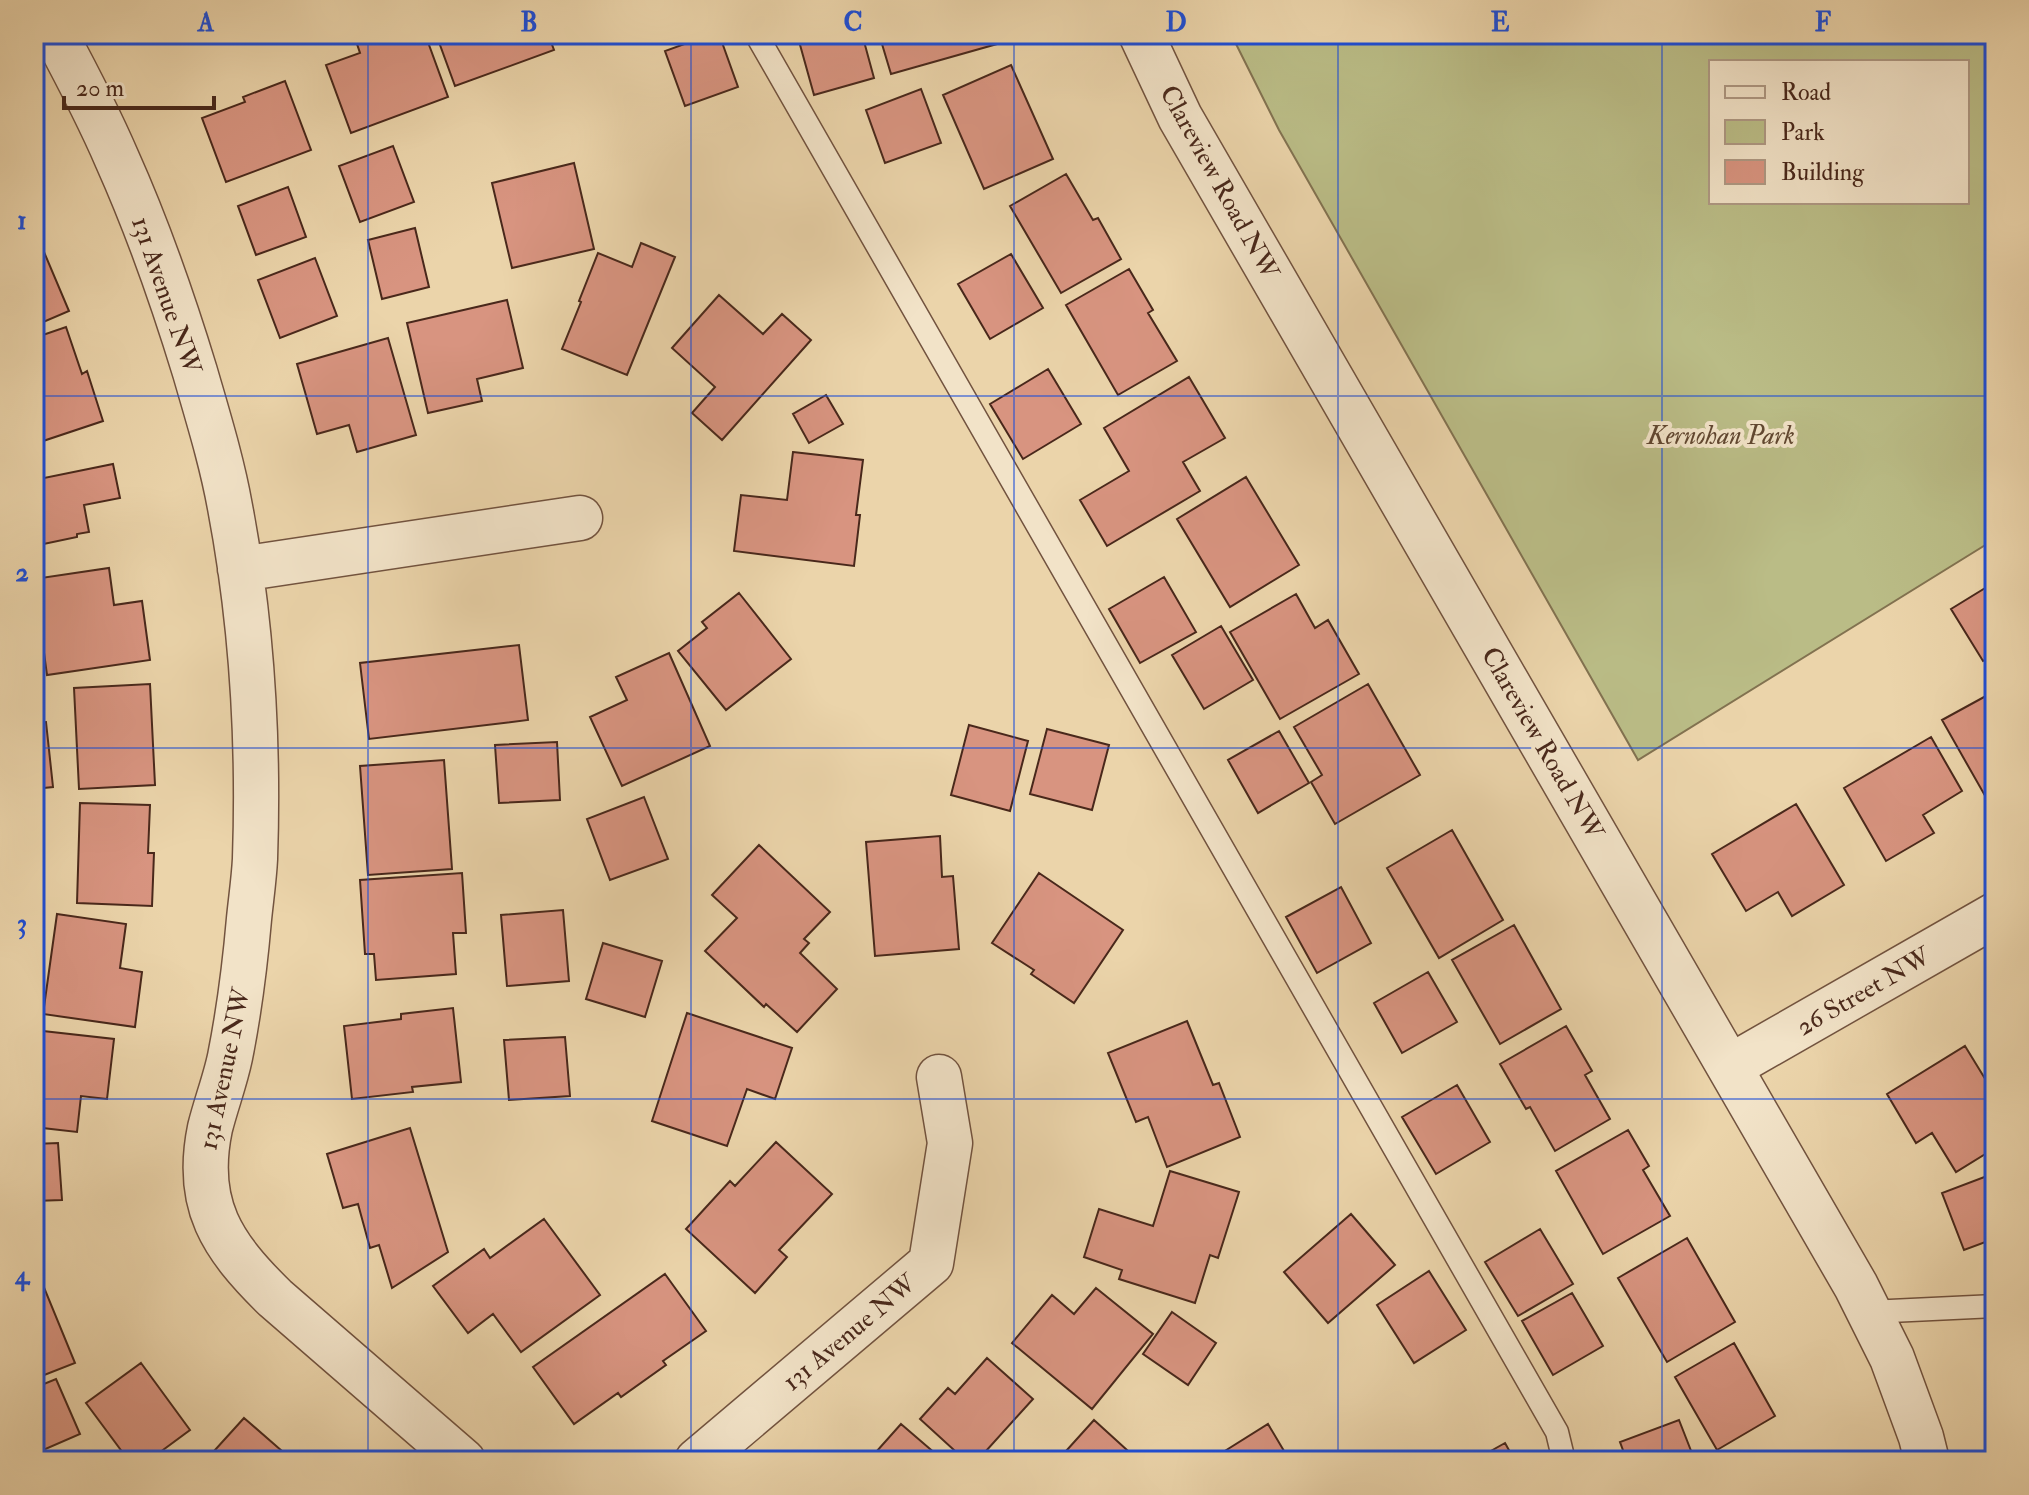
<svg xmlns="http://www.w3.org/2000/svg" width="2029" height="1495" viewBox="0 0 2029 1495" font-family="'IM FELL Double Pica',serif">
  <rect width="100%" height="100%" fill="#ebd4aa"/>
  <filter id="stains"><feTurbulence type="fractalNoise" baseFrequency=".0025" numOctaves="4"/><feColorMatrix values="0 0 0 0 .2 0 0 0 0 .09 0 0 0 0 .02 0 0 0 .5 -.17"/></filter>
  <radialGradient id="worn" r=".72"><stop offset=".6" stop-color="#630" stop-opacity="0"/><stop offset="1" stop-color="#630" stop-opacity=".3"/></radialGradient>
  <!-- green -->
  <path fill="#babc86" stroke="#827250" stroke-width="2" fill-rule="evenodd" d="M 1231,34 L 1995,34 L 1995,539 L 1638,760 L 1279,130 ZM 1711,62 L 1967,62 L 1967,202 L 1711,202 Z"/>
  <!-- building -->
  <path fill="#d89480" stroke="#49281b" stroke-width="2" d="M 365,34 L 425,34 L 448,97 L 351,133 L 326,65 L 360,53 L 355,38 Z
    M 436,34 L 548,34 L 554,50 L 455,86 Z
    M 712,34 L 719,34 L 738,87 L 685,106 L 665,51 Z
    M 797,34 L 862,34 L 874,78 L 814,95 Z
    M 879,34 L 993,34 L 997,44 L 891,74 Z
    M 1011,65 L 1053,159 L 984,189 L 943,95 Z
    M 285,81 L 311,150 L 226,182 L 202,118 L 245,102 L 243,97 Z
    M 921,89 L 941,143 L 885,163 L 866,110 Z
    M 393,146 L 414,202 L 360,222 L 339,166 Z
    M 574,163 L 594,249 L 512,268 L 492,183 Z
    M 1066,174 L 1093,220 L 1098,218 L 1121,259 L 1061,293 L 1010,206 Z
    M 288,187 L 306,237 L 256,255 L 238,206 Z
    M 415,228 L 429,287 L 382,299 L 368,240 Z
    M 34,243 L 39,254 L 44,252 L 69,311 L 34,326 Z
    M 641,243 L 675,257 L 627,375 L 562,349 L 581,302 L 579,301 L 598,253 L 632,267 Z
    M 1011,254 L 1043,308 L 990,339 L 958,284 Z
    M 315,258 L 337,316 L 280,338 L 258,280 Z
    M 1129,269 L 1153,310 L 1148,313 L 1177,361 L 1118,395 L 1066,305 Z
    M 719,295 L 763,334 L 782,314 L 811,340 L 722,440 L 692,413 L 715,387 L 672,348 Z
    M 507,300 L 523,368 L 477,379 L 482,401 L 428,413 L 407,323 Z
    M 66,327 L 82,374 L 87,371 L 103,421 L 34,444 L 34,338 Z
    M 388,338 L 416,435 L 357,452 L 349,425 L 317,434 L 297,364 Z
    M 1048,369 L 1081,424 L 1023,459 L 990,404 Z
    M 1189,377 L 1225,438 L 1183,462 L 1200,491 L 1107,546 L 1080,500 L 1129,471 L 1104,428 Z
    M 826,395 L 843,424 L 809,443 L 793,414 Z
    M 793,452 L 863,460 L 856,515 L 860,515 L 854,566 L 734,551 L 741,495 L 787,500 Z
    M 113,464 L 120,498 L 84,505 L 89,532 L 77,534 L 77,537 L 34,546 L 34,480 Z
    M 1246,477 L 1299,565 L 1230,607 L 1177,519 Z
    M 109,568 L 114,605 L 142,601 L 150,660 L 47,675 L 34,579 Z
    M 1164,577 L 1196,632 L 1140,663 L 1109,609 Z
    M 1995,582 L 1995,654 L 1983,661 L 1951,609 Z
    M 739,593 L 791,659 L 726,710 L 678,651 L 707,628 L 702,622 Z
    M 1296,594 L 1315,628 L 1328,620 L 1359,674 L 1280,719 L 1230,632 Z
    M 1221,626 L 1253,680 L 1204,709 L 1172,655 Z
    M 519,645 L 528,720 L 369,739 L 360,663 Z
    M 669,653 L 710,746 L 622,786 L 590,717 L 627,700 L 616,677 Z
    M 150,684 L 155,785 L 79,789 L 74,688 Z
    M 1368,684 L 1420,775 L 1335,824 L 1311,782 L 1322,775 L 1294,727 Z
    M 1995,691 L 1995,797 L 1988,801 L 1942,720 Z
    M 46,722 L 53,787 L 34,789 L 34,723 Z
    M 969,725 L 1028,741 L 1010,811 L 951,795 Z
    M 1047,729 L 1109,745 L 1092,810 L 1030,794 Z
    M 1279,731 L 1309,783 L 1258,813 L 1228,760 Z
    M 1931,737 L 1962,791 L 1923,815 L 1934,833 L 1886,861 L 1844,788 Z
    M 557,742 L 560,800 L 499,803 L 495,745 Z
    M 444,760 L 452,869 L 368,875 L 360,766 Z
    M 644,797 L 668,859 L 610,880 L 587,819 Z
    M 80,803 L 150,805 L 148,853 L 154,853 L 152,906 L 77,903 Z
    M 1796,804 L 1844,885 L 1792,916 L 1778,892 L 1746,911 L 1712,854 Z
    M 1452,830 L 1503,920 L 1439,958 L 1387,868 Z
    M 940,836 L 942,877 L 953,876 L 959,949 L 875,956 L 866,842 Z
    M 759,845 L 830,912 L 804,939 L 809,943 L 800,953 L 837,989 L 797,1032 L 766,1004 L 764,1007 L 705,951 L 737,918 L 712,895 Z
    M 462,873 L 466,933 L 453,933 L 456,974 L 376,980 L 374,954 L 365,954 L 360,880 Z
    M 1039,873 L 1123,930 L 1074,1003 L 1031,974 L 1034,970 L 992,943 Z
    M 1341,887 L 1371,943 L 1317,973 L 1286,917 Z
    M 563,910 L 569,981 L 507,986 L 501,915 Z
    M 57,914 L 126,924 L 120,968 L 142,972 L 135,1027 L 43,1014 Z
    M 1514,925 L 1561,1009 L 1500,1044 L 1452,960 Z
    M 603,943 L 662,961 L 645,1017 L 586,999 Z
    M 1428,972 L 1457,1022 L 1402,1053 L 1374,1003 Z
    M 453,1008 L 461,1082 L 412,1087 L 413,1092 L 352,1099 L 344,1026 L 401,1019 L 401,1014 Z
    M 687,1013 L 792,1048 L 775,1099 L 747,1089 L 727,1146 L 652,1121 Z
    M 1187,1021 L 1213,1085 L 1219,1083 L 1240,1137 L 1167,1167 L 1148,1117 L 1136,1122 L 1108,1053 Z
    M 1566,1026 L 1592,1071 L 1585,1075 L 1610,1119 L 1555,1151 L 1530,1107 L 1526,1109 L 1500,1064 Z
    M 34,1030 L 114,1039 L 107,1099 L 81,1096 L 77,1132 L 34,1127 Z
    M 565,1037 L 570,1096 L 509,1100 L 504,1040 Z
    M 1965,1046 L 1995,1095 L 1995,1148 L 1956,1172 L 1932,1133 L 1916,1143 L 1887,1094 Z
    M 1457,1085 L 1490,1142 L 1436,1174 L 1402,1117 Z
    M 410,1128 L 448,1252 L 392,1288 L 379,1245 L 370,1248 L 358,1204 L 343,1208 L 327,1154 Z
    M 1628,1130 L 1649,1166 L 1643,1170 L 1670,1216 L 1603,1254 L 1556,1171 Z
    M 776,1142 L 832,1194 L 779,1250 L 787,1257 L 755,1293 L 686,1229 L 730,1181 L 735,1186 Z
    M 58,1143 L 62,1200 L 34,1201 L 34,1144 Z
    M 1170,1171 L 1239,1192 L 1218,1258 L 1210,1255 L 1195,1303 L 1119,1279 L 1122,1270 L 1084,1257 L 1099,1209 L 1153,1226 Z
    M 1995,1173 L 1995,1258 L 1988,1241 L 1964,1250 L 1942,1193 Z
    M 1351,1214 L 1395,1265 L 1328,1323 L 1284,1272 Z
    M 544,1219 L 600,1295 L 521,1352 L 493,1314 L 468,1333 L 433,1286 L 484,1249 L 490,1258 Z
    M 1540,1229 L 1573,1284 L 1518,1316 L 1485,1262 Z
    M 1687,1238 L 1735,1322 L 1667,1362 L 1618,1278 Z
    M 36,1268 L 75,1363 L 34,1379 L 34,1269 Z
    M 1429,1271 L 1466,1330 L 1414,1363 L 1377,1305 Z
    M 665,1274 L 706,1331 L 663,1361 L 666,1365 L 621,1397 L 618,1393 L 574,1424 L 533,1367 Z
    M 1096,1288 L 1153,1334 L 1092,1409 L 1012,1343 L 1052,1295 L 1074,1314 Z
    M 1572,1293 L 1603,1346 L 1553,1375 L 1522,1321 Z
    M 1172,1312 L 1216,1343 L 1188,1385 L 1143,1354 Z
    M 1734,1343 L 1775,1416 L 1717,1450 L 1675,1377 Z
    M 987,1358 L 1033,1399 L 977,1461 L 966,1461 L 920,1419 L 948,1388 L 955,1394 Z
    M 141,1363 L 190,1430 L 148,1461 L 129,1461 L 86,1403 Z
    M 56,1379 L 80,1434 L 34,1454 L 34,1388 Z
    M 244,1418 L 290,1458 L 287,1461 L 205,1461 Z
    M 1094,1420 L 1138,1460 L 1137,1461 L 1057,1461 Z
    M 1679,1420 L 1695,1461 L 1627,1461 L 1620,1442 Z
    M 901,1424 L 944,1461 L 868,1461 Z
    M 1268,1424 L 1290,1461 L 1224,1461 L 1220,1454 Z
    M 1505,1443 L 1515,1461 L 1473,1461 Z"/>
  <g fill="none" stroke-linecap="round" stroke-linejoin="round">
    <!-- service casing -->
    <g stroke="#72533f" stroke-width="25">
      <path id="service" d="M 756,34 L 1557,1432 L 1564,1461
        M 1869,1312 L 1995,1306"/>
    </g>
    <!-- minor casing -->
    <g stroke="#72533f" stroke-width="47">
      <path id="minor" d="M 55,34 C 77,75 99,117 117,159 C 148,228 173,300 195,372 C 208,417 222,462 230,507 C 252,623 259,742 255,859 C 254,879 251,899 249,919 C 245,965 239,1012 230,1057 C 225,1081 216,1104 210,1128 C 194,1205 222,1246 275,1298 L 463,1461
        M 240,569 L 580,518
        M 1731,1066 L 1995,915
        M 697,1461 L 931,1263 L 950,1143 L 939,1077"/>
    </g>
    <!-- tertiary casing -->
    <g stroke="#72533f" stroke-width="47">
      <path id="tertiary" d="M 1141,34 L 1180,117 L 1856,1286 L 1892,1358 L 1921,1437 L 1927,1461"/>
    </g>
    <!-- service -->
    <use href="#service" stroke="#f2e3c8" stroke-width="22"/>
    <!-- minor -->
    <use href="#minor" stroke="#f2e3c8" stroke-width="44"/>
    <!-- tertiary -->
    <use href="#tertiary" stroke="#f2e3c8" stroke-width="44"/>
  </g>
  <!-- grid -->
  <path fill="none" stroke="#1d4ed8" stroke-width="2" stroke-opacity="0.55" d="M 368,34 L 368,1461M 691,34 L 691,1461M 1014,34 L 1014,1461M 1338,34 L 1338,1461M 1662,34 L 1662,1461M 34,396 L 1995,396M 34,748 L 1995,748M 34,1099 L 1995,1099"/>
  <g text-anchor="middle" stroke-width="8" stroke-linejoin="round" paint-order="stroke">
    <!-- street labels -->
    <g font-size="26" fill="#49281b" stroke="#f2e3c8">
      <text transform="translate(1220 182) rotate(61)" y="9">Clareview Road NW</text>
      <text transform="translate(167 295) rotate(71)" y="9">131 Avenue NW</text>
      <text transform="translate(1543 743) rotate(60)" y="9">Clareview Road NW</text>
      <text transform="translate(1863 991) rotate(-30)" y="9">26 Street NW</text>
      <text transform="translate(224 1069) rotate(-78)" y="9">131 Avenue NW</text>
      <text transform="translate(849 1332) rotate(-40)" y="9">131 Avenue NW</text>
    </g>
    <!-- park labels -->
    <g font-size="26" font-style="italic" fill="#604630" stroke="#f2e3c8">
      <text x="1721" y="444">Kernohan Park</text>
    </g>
  </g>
  <!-- margin -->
  <rect width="2029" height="1495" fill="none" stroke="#ebd4aa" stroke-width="88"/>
  <!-- legend -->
  <rect x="1709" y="60" width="260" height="144" fill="#f2e3c8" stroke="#ae9883" stroke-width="2"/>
  <rect x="1725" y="86" width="40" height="12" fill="#f2e3c8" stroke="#ae9883" stroke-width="2"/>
  <text x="1781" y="100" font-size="24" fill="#49281b">Road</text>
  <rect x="1725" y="120" width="40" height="24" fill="#babc86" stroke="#ae9883" stroke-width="2"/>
  <text x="1781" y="140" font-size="24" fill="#49281b">Park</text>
  <rect x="1725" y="160" width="40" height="24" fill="#d89480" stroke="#ae9883" stroke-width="2"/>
  <text x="1781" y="180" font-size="24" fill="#49281b">Building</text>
  <!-- scale -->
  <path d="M64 96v12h150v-12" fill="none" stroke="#49281b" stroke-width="4"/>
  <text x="76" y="96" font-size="24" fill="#49281b" stroke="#f2e3c8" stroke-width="6" paint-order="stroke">20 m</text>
  <rect x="44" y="44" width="1941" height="1407" fill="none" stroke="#1d4ed8" stroke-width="3"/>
  <g font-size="26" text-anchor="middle" font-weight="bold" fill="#1d4ed8">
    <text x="206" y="31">A</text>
    <text x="529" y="31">B</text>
    <text x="853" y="31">C</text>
    <text x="1176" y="31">D</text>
    <text x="1500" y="31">E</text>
    <text x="1823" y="31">F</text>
    <text x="22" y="229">1</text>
    <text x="22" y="581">2</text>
    <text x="22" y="932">3</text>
    <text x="22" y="1284">4</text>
  </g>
  <rect width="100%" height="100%" filter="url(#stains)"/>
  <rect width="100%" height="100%" fill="url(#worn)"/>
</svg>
